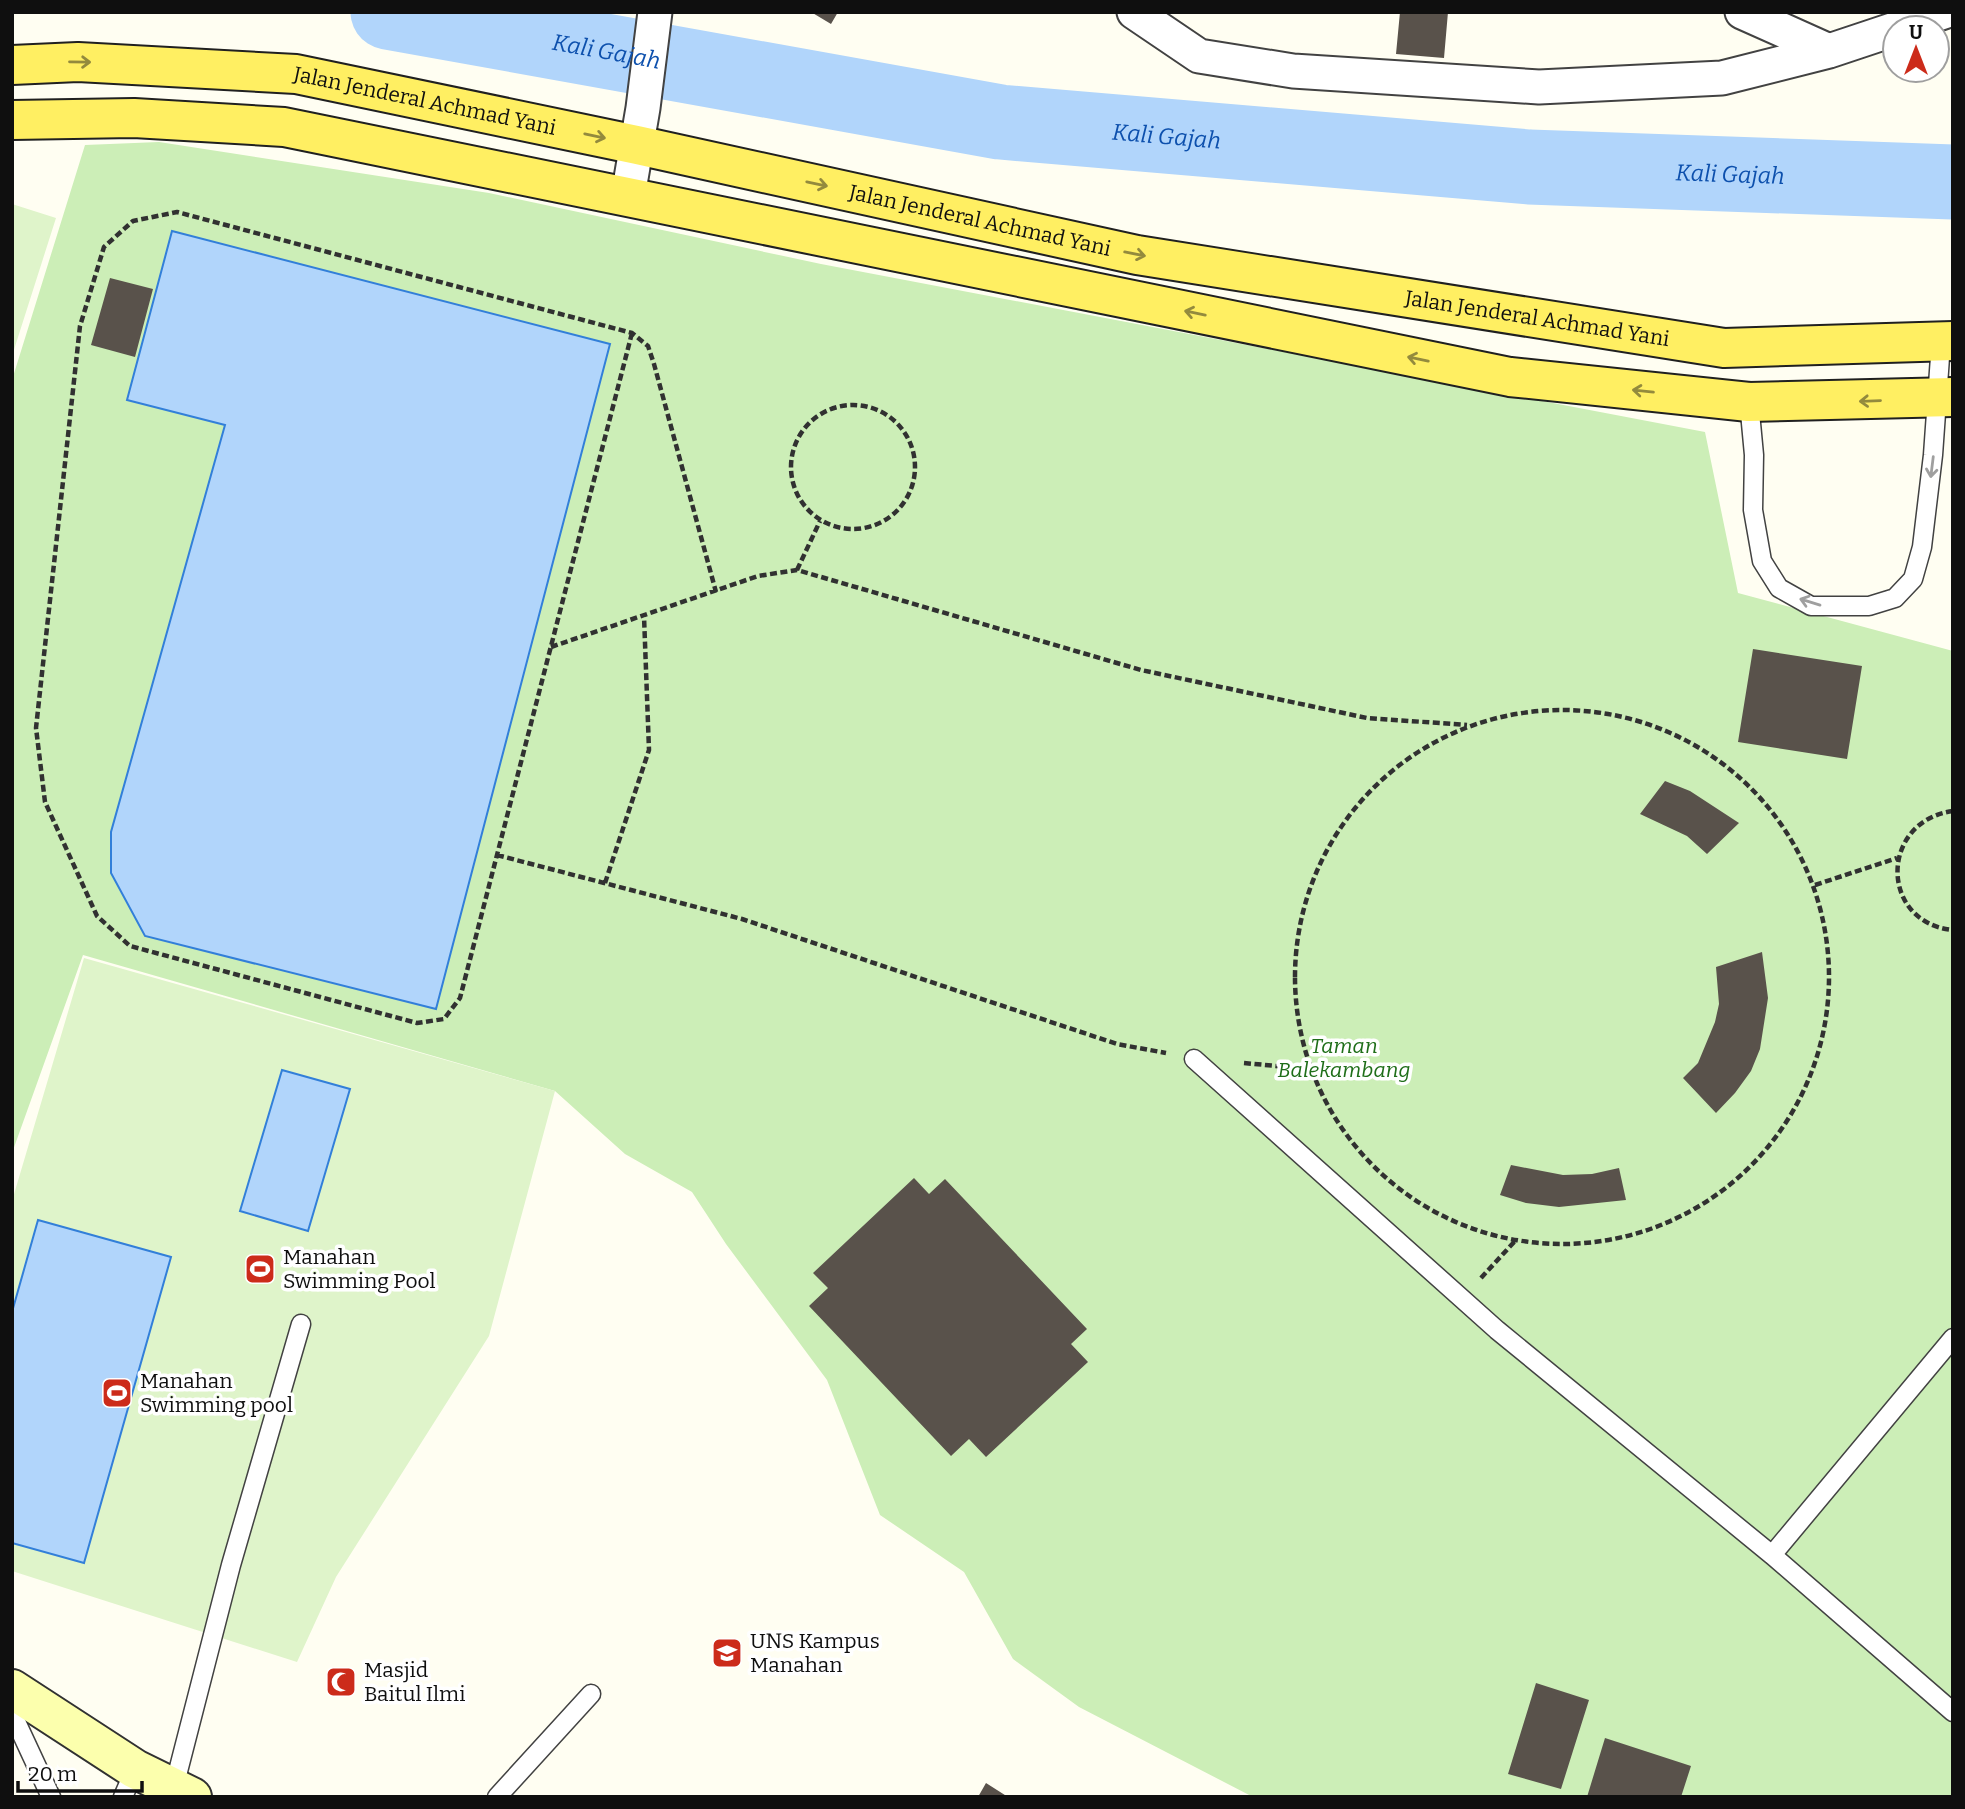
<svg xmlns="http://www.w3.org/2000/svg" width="1965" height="1809" viewBox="0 0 1965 1809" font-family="Bitter,serif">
  <rect width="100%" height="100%" fill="#fffef2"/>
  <!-- green -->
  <path fill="#cceeb7" d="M 159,142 L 489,193 L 821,264 L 1705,432 L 1738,593 L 1953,651 L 1953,1797 L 1253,1797 L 1079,1707 L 1013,1659 L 964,1572 L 880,1515 L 827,1380 L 726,1244 L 692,1192 L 625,1154 L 555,1091 L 83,955 L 12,1153 L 12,380 L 85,145 Z"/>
  <!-- pitch -->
  <path fill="#dff4ca" d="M 12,204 L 56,218 L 12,356 Z
    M 84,958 L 555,1091 L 489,1336 L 336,1577 L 297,1662 L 12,1571 L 12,1201 Z"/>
  <!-- water -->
  <path fill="#b1d5fb" stroke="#327fd9" stroke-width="2" d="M 172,231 L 610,344 L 436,1009 L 145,936 L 111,873 L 111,832 L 225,425 L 127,400 Z
    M 282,1070 L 350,1089 L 308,1231 L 240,1211 Z
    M 38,1220 L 171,1257 L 84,1563 L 12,1543 L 12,1312 Z"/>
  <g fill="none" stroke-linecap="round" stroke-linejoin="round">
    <!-- river -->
    <path stroke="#b1d5fb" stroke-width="75" id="s1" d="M 388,12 L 1000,122 L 1529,167 L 1953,182"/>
  </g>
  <!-- building -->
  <path fill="#59524b" d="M 811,12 L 838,12 L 831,24 Z
    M 1400,12 L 1448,12 L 1444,58 L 1396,54 Z
    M 110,278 L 153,289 L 135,357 L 91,345 Z
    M 1753,649 L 1862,666 L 1847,759 L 1738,742 Z
    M 1665,781 L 1690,791 L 1739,823 L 1707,854 L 1687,836 L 1640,814 Z
    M 1762,952 L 1768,998 L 1760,1049 L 1751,1071 L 1735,1093 L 1716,1113 L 1683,1078 L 1698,1063 L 1715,1022 L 1719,1004 L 1716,967 Z
    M 1511,1165 L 1563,1175 L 1592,1174 L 1619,1168 L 1626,1200 L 1559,1207 L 1526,1203 L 1500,1195 Z
    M 914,1178 L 929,1194 L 945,1179 L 1087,1329 L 1071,1344 L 1088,1362 L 986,1457 L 969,1439 L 951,1456 L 809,1306 L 828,1288 L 813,1273 Z
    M 1536,1683 L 1589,1700 L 1561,1789 L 1508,1774 Z
    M 1605,1738 L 1691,1766 L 1681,1797 L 1587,1797 Z
    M 986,1783 L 1008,1797 L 978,1797 Z"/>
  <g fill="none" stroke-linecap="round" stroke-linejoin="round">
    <!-- lane casing -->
    <g stroke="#424242" stroke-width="21">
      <path id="lane" d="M 1749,402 L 1754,455 L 1753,510 L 1762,561 L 1779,588 L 1811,606 L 1869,606 L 1895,598 L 1913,579 L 1922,547 L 1933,455 L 1941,343
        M 1194,1059 L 1497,1330 L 1772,1555 L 1953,1712
        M 1772,1555 L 1953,1338
        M 12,1713 L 51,1797
        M 174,1787 L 231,1565 L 301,1324
        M 123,1797 L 135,1769
        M 497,1797 L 591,1694"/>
    </g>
    <!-- street casing -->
    <g stroke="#424242" stroke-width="37">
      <path id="street" d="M 1134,12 L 1199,56 L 1293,71 L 1539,87 L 1722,78 L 1829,51 L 1895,29
        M 1742,12 L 1829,51
        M 1897,28 L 1944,12
        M 628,196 L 643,108 L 655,12"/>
    </g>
    <!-- secondary casing -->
    <g stroke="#313131" stroke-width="42">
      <path id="secondary" d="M 12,1689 L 135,1769 L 192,1797"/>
    </g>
    <!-- primary casing -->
    <g stroke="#202020" stroke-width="42">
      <g id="primary">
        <path id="s2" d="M 12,65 L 78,62 L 296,74 L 637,145 L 1137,255 L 1724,348 L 1953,341"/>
        <path d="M 12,120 L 134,118 L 284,127 L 1510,377 L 1749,402 L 1953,397"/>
      </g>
    </g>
    <!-- path -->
    <path stroke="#313131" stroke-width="4.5" stroke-dasharray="7 3.5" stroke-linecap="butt" d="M 632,333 L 460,998 L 444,1019 L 417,1023 L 130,946 L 97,916 L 45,802 L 36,728 L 80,326 L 104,247 L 133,221 L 177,212 L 632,333 L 648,346 L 654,364 L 716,592
      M791 467a62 62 0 1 1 124 0a62 62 0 1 1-124 0Z
      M 797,570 L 820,521
      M 551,647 L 758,576 L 797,570 L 1141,670 L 1367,718 L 1467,725
      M1295 977a267 267 0 1 1 534 0a267 267 0 1 1-534 0Z
      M 1953,811 C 1879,821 1879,923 1953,930
      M 497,855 L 742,919 L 1117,1044 L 1166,1053
      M 605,883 L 649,750 L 644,616
      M 1815,885 L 1897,858
      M 1244,1063 L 1309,1069
      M 1481,1278 L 1515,1241"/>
    <!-- lane -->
    <use href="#lane" stroke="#fff" stroke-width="18"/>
    <!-- street -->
    <use href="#street" stroke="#fff" stroke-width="33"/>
    <!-- secondary -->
    <use href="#secondary" stroke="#fcffad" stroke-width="38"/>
    <!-- primary -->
    <use href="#primary" stroke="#ffef62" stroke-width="38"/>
  </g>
  <!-- one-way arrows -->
  <defs><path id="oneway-shaft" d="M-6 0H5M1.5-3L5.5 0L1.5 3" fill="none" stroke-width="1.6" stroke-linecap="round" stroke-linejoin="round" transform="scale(1.75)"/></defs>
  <g stroke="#938a3d">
    <use href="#oneway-shaft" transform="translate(80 62) rotate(1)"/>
    <use href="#oneway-shaft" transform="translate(595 136) rotate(12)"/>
    <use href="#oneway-shaft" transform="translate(817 184) rotate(12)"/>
    <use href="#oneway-shaft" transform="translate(1135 254) rotate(11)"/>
    <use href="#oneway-shaft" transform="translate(1195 313) rotate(-168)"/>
    <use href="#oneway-shaft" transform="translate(1418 359) rotate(-168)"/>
    <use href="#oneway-shaft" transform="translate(1643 391) rotate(-174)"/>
    <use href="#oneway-shaft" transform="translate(1870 401) rotate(178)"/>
  </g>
  <g stroke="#9f9f9f">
    <use href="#oneway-shaft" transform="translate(1932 467) rotate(97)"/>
    <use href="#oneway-shaft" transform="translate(1810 602) rotate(-163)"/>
  </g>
  <!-- icons -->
  <defs>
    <g id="stadium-square" transform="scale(1.575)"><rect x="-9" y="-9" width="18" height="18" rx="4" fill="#cc2b1a" stroke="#fff"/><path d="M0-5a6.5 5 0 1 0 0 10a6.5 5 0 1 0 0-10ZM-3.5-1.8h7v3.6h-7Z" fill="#fff"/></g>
    <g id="university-square" transform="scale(1.575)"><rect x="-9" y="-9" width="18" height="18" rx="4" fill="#cc2b1a" stroke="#fff"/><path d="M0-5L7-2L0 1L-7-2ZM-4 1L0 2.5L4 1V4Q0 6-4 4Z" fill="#fff"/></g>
    <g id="mosque-square" transform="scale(1.575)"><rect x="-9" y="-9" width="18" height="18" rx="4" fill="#cc2b1a" stroke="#fff"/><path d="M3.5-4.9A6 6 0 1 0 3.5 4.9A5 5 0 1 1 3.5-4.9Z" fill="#fff"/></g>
  </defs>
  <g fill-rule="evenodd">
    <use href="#stadium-square" x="260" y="1269"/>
    <use href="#stadium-square" x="117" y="1393"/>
    <use href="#university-square" x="727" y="1653"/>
    <use href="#mosque-square" x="341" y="1682"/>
  </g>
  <g text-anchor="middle" stroke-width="7" stroke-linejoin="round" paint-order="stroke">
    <!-- street labels -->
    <g font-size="21" fill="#0f0f0f" stroke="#fff">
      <text dy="7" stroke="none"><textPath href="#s2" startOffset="416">Jalan Jenderal Achmad Yani</textPath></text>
      <text dy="7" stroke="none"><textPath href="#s2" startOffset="984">Jalan Jenderal Achmad Yani</textPath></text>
      <text dy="7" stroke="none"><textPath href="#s2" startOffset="1550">Jalan Jenderal Achmad Yani</textPath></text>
    </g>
    <!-- park labels -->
    <g font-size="21" font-style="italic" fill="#1f6e19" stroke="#fff">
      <text x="1344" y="1053">Taman<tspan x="1344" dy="24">Balekambang</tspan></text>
    </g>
    <!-- poi labels -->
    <g font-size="21" fill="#0f0f0f" stroke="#fff" text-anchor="start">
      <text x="283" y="1264">Manahan<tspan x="283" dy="24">Swimming Pool</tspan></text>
      <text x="140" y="1388">Manahan<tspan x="140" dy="24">Swimming pool</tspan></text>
      <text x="750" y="1648">UNS Kampus<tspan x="750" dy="24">Manahan</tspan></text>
      <text x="364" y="1677">Masjid<tspan x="364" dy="24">Baitul Ilmi</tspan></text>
    </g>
    <!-- water labels -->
    <g font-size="23" font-style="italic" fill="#0d50ad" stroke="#fff">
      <text dy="8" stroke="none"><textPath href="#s1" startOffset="222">Kali Gajah</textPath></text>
      <text dy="8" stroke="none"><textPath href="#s1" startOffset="789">Kali Gajah</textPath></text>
      <text dy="8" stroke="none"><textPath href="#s1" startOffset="1354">Kali Gajah</textPath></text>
    </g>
  </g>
  <!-- border -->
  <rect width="1965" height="1809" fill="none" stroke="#0f0f0f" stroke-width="28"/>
  <!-- north arrow -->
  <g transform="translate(1916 49)"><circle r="33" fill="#ffffff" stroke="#9f9f9f" stroke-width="2"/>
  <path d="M0-5L12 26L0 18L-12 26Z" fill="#cc2b1a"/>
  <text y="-10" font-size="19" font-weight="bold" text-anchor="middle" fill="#0f0f0f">U</text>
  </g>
  <!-- scale -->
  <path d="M18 1781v10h124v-10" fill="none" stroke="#0f0f0f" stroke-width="3.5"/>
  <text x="28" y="1781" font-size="21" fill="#0f0f0f" stroke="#ffffff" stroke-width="5" paint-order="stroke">20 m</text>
</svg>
